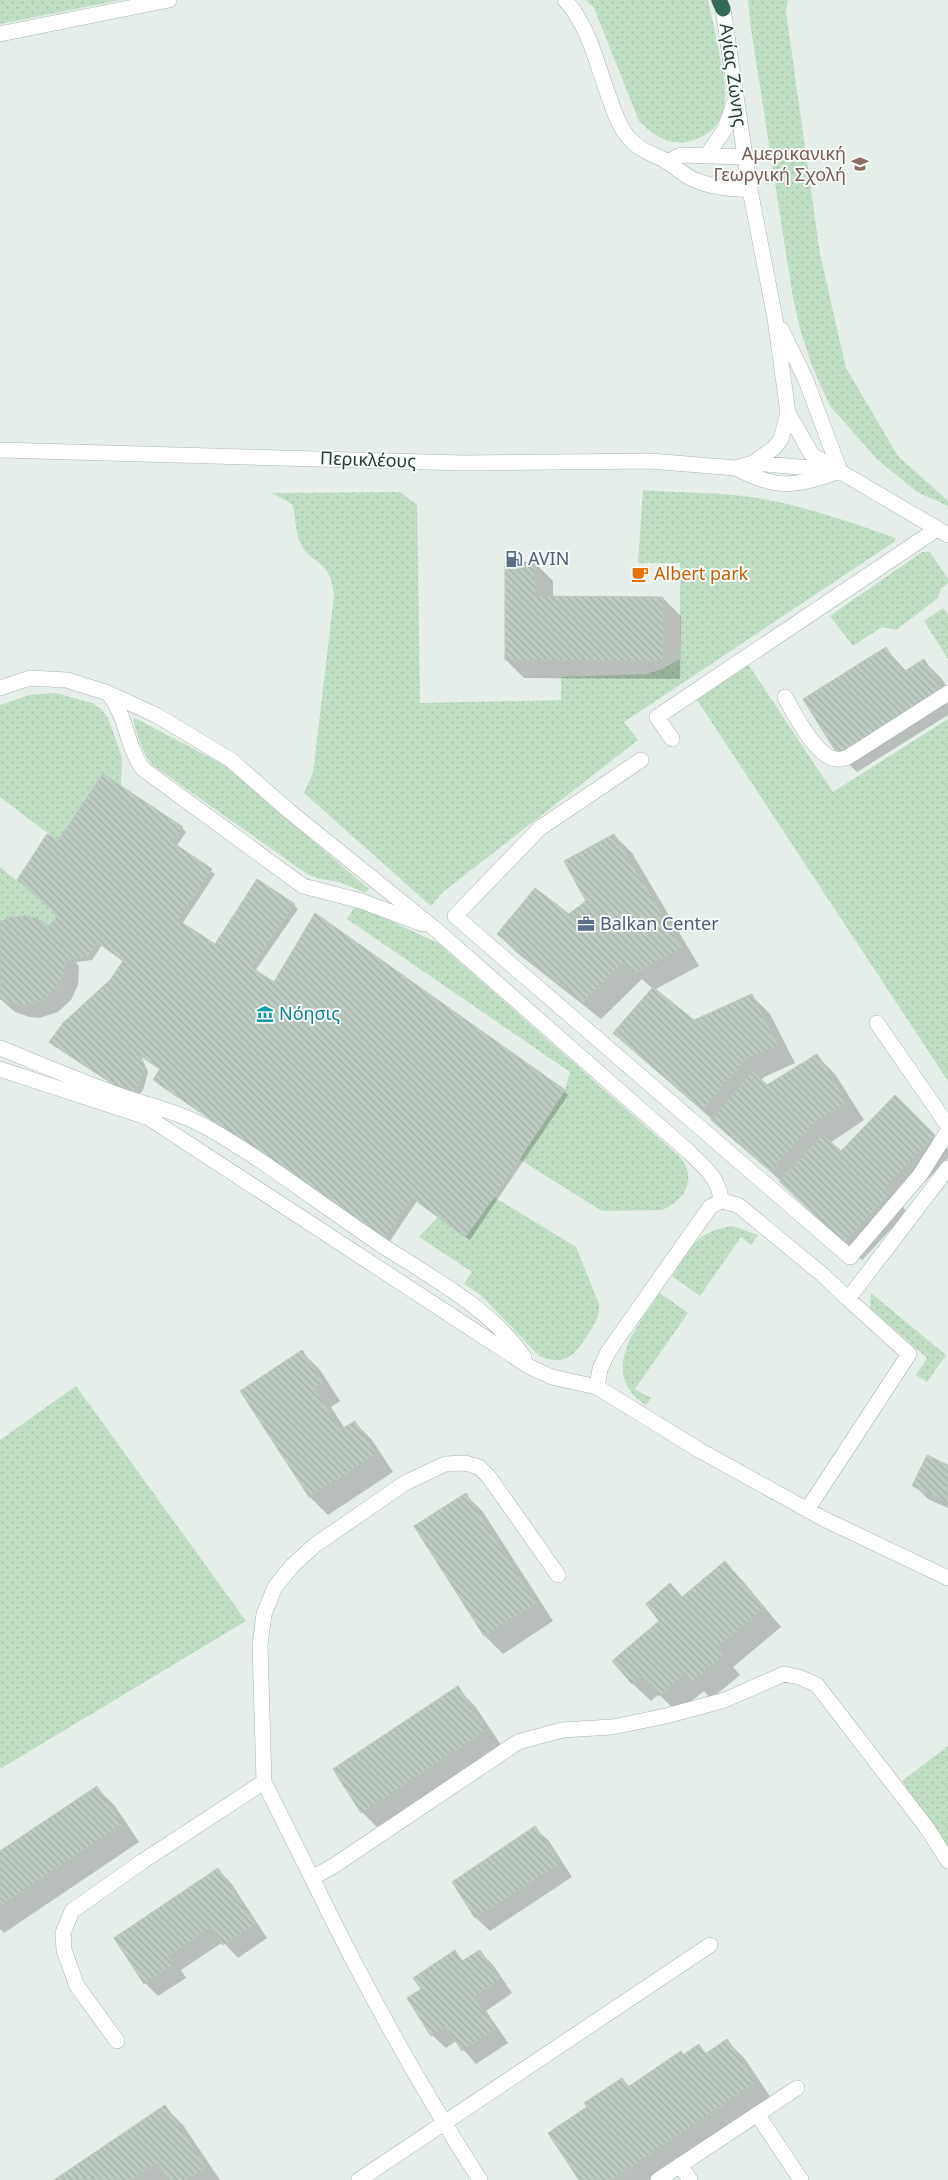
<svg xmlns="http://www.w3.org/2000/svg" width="948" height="2180" viewBox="0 0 948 2180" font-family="'Noto Sans',sans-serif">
  <defs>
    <pattern id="grass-dots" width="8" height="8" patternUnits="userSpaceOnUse" patternTransform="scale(1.25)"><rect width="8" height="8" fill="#c0dec3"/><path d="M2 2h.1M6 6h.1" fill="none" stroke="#a5c0a8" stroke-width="1.8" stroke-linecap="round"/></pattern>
    <pattern id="building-back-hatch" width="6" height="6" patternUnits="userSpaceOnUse" patternTransform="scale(1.25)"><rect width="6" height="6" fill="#beccc4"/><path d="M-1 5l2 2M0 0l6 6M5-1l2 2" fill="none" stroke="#a3b0a9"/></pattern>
  </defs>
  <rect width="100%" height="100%" fill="#e6eee9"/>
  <!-- grass -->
  <path fill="url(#grass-dots)" d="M 0,0 L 120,0 L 0,24 Z
    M 586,0 L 708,0 C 712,18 716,35 719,53 C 727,88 735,129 690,141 C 669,147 653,135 639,121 L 594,8 Z
    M 748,0 L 788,0 L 786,12 L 820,254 L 846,368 L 898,456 L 948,501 L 948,506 L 917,492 L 877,459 L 830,406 L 812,366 L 800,329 L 793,298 L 751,29 Z
    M 643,490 C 681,493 721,492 757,498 C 805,506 850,522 896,538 L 894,542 L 624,722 L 638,740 L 443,892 L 431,906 L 304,793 L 313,773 L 334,596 C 331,557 310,566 300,542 C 295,531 296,516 292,504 L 272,493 L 400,492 L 417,505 L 420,703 L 561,700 L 561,677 L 647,674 L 662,669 L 680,659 L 680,563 L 638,563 Z
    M 922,552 L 930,552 L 948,579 L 948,583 L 941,589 L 937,599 L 896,630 L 882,627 L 853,646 L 830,616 Z
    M 943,608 L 948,615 L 948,659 L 924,621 Z
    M 748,664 L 833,792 L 948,719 L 948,1081 L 697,700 Z
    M 55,693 L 92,703 L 101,709 L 108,718 L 122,757 L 121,786 L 103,775 L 58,841 L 0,797 L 0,705 L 29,695 Z
    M 135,718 L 224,765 L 369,889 L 366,893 L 339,882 L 320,879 L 307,874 L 154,766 C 142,755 138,736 133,720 Z
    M 0,867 L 55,912 L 56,918 L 49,926 C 32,916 18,914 0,922 Z
    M 356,905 L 438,943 L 678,1155 C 698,1176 687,1199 662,1210 L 602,1211 L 519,1159 L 565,1090 L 570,1072 L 347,919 Z
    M 494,1197 L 576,1247 L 599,1304 C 600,1317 594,1325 587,1336 C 574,1356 564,1367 539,1356 L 482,1296 L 464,1284 L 472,1272 L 419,1237 L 438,1217 L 465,1237 Z
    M 732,1226 L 758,1235 L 751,1245 L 741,1237 L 700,1296 L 672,1276 C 692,1246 694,1233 732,1226 Z
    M 660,1293 L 688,1313 L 635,1389 L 651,1398 L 646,1405 C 597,1374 637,1326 660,1293 Z
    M 871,1293 L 946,1355 L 927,1382 L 916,1375 L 927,1358 L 870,1308 Z
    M 76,1386 L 246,1621 L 0,1769 L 0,1440 Z
    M 948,1746 L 948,1851 L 902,1781 Z"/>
  <!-- shadow -->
  <path fill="#0003" d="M 535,563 L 553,581 L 553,597 L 663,598 L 681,616 L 680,679 L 524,678 L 506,660 Z
    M 886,649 L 907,672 L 924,661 L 942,679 L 948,689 L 948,715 L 857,772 L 839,754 Z
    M 182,828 L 186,832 L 176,847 L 215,874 L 182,924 L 215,945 L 294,905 L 298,909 L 255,971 L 275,984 L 564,1091 L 568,1095 L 470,1240 L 417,1201 L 390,1241 L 158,1084 L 154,1080 L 161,1070 L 141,1056 L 148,1072 L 143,1090 L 135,1099 L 54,1046 L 50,1042 L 111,981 L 124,962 L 102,945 L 92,960 L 76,962 L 79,967 L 78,985 L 71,1000 L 58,1012 L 39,1018 L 30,1017 L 15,1012 L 0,999 L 0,925 L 49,927 L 57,919 L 58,842 Z
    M 614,835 L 632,853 L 699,966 L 654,990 L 693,1022 L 752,996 L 770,1014 L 795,1063 L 764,1077 L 761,1081 L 767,1086 L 817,1056 L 835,1074 L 864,1120 L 830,1143 L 841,1153 L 895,1097 L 948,1150 L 948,1158 L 902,1206 L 907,1212 L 862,1260 L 781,1181 L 615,1033 L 653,989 L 642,979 L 601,1019 L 516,952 L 498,934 L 569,916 L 588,902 Z
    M 302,1352 L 320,1370 L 340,1401 L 331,1407 L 345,1429 L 354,1422 L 372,1440 L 393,1472 L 328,1515 L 310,1497 L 242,1391 Z
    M 948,1466 L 948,1508 L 928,1499 L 914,1485 Z
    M 465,1494 L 483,1512 L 553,1621 L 503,1654 L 485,1636 L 415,1527 Z
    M 725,1563 L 743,1581 L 781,1627 L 733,1667 L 740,1675 L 711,1699 L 704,1691 L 677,1713 L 659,1694 L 651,1701 L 633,1684 L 661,1622 L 670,1585 L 683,1598 Z
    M 457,1688 L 475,1706 L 503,1748 L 380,1830 L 362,1812 Z
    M 97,1788 L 115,1806 L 139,1842 L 4,1933 L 0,1929 L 0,1853 Z
    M 535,1828 L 549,1841 L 572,1877 L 490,1931 L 476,1918 L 453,1882 Z
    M 218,1870 L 231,1883 L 267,1938 L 238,1958 L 223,1942 L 181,1970 L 186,1978 L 158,1996 L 145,1983 Z
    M 479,1951 L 493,1965 L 512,1993 L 486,2011 L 508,2043 L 476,2064 L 456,2041 L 446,2048 L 432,2035 L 422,1990 L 454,1952 L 464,1962 Z
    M 727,2041 L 745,2059 L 773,2101 L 655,2180 L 580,2180 L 589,2107 L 622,2079 L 630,2087 L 681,2053 L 684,2056 L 699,2046 L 707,2054 Z
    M 165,2107 L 183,2125 L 220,2180 L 56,2180 Z"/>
  <!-- building -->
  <path fill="url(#building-back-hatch)" stroke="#b8c7bf" d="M 505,562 L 535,562 L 535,596 L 663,597 L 663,661 L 505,660 Z
    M 886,647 L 902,673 L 924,659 L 943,689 L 838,755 L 803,699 Z
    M 103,774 L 183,827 L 172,842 L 212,869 L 178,920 L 215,944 L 257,879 L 295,904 L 251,967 L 274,982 L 315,913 L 565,1090 L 494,1197 L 465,1237 L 412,1198 L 385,1238 L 153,1080 L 160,1069 L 139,1055 L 145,1067 L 139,1085 L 130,1095 L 49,1042 L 64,1022 L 110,980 L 123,961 L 97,942 L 88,956 L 70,959 L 66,963 L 62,979 L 51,993 L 44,999 L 25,1005 L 15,1004 L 0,999 L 0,922 L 12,917 L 25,916 L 37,919 L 49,926 L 56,918 L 55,912 L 17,880 L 47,834 L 58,841 Z
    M 614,834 L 682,948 L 635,973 L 623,962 L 583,1002 L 497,934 L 535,888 L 569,914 L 586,901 L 564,861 Z
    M 25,916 L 37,919 L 49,926 L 57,933 L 65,952 L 65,971 L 57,987 L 44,999 L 25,1005 L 15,1004 L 0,999 L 0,922 L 12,917 Z
    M 653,987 L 694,1020 L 752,994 L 778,1045 L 746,1059 L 702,1110 L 613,1033 Z
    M 817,1054 L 847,1102 L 815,1122 L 770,1171 L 711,1120 L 753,1071 L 767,1085 Z
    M 895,1095 L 935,1135 L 884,1188 L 890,1193 L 843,1243 L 779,1181 L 823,1135 L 841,1151 Z
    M 302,1350 L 323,1382 L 314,1388 L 340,1430 L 355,1421 L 376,1454 L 309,1497 L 240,1391 Z
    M 927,1455 L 948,1465 L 948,1502 L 912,1486 Z
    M 466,1493 L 536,1603 L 484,1636 L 414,1526 Z
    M 725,1561 L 764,1608 L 716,1648 L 723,1656 L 692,1682 L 686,1673 L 659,1696 L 642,1676 L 632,1684 L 612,1661 L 659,1621 L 646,1604 L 670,1583 L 682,1597 Z
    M 458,1686 L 486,1730 L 361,1813 L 333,1769 Z
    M 97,1786 L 122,1824 L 0,1906 L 0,1851 Z
    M 535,1826 L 560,1863 L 475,1918 L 452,1882 Z
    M 218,1868 L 255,1924 L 223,1945 L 211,1927 L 168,1956 L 173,1964 L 144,1984 L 114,1938 Z
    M 455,1950 L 462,1961 L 480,1950 L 499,1979 L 474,1997 L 495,2029 L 462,2051 L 445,2026 L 431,2036 L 407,1998 L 421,1989 L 413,1978 Z
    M 727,2039 L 756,2082 L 611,2180 L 579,2180 L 548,2133 L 587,2107 L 584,2103 L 622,2078 L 628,2087 L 681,2051 L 683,2055 L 699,2044 L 705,2054 Z
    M 165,2105 L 206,2167 L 186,2180 L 169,2180 L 157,2163 L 131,2180 L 54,2180 Z"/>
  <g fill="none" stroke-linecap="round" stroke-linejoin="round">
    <!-- minor casing -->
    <g stroke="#a8b6af" stroke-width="16">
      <path id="minor" d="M 565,0 C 589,26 597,65 609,97 C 614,111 619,127 629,138 C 641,152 654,154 668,162 C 676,168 684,175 693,179 C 711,188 731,188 750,190
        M 723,9 L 750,190 L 775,318 L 788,413 L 812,455 L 948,535
        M 0,34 L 169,0
        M 707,155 L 725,129 L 734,103
        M 667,162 L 681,155 L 745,157
        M 781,329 L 805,378 L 840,471
        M 0,450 L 463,463 L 650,461 L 736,468 L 753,463 L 774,448 L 781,439 L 788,413
        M 753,463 L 834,470
        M 736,468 C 778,491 797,486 840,471
        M 0,688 L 30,678 L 67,680 L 108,693 L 158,716 L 231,760 L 289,811 L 434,928 L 689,1152 C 704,1167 720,1179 721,1201
        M 109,694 C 128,719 126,746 143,769 L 303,886 L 361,901 L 423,924
        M 785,697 C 794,713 817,759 837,759 C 840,760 845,758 848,757 L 948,693
        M 672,739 L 657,717 L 937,529
        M 641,760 L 540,828 L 455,916 L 850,1257 L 920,1175 L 948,1131
        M 877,1023 L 948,1126
        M 0,1048 C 40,1064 79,1081 119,1095 C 149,1106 180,1112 208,1128 C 269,1163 324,1207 383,1246 C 432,1278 490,1308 524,1357
        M 0,1069 L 149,1118 L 530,1367 L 552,1377 L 597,1387 L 699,1450 L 824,1519 L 948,1578
        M 597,1387 L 600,1369 L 608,1352 L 710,1207 L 721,1201 L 738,1205 L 823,1275 L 848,1299 L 948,1168
        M 807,1510 L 909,1354 L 848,1299
        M 312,1878 L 264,1782 L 260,1645 L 264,1614 L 275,1587 L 292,1566 L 315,1545 L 405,1483 L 445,1464 L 465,1463 L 479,1467 L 489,1477 L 558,1575
        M 117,2041 L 77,1986 L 64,1950 L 63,1933 L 72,1911 L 143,1861 L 264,1782
        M 757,2114 L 801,2180
        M 680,2165 L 690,2180
        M 359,2180 L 710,1945
        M 480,2180 C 418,2083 362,1982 312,1878 L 335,1865 L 518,1742 L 562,1730 L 612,1727 L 666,1716 L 725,1700 L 784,1674 L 799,1677 L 817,1685 L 927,1828 L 948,1861
        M 658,2180 L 797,2088"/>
    </g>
    <!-- highway casing -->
    <g stroke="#c2c9c6" stroke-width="16">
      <path id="highway" d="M 719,0 L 723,9"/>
    </g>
    <!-- minor -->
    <use href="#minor" stroke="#fff" stroke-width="15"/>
    <!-- highway -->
    <use href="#highway" stroke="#336a55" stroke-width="15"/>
  </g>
  <!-- icons -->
  <defs>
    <g id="university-bare" transform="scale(1.35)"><path d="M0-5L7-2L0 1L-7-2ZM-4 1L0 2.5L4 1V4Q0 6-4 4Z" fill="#8d6e63" stroke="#f6faf8" stroke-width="2.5" paint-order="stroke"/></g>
    <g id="fuel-bare" transform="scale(1.35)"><path d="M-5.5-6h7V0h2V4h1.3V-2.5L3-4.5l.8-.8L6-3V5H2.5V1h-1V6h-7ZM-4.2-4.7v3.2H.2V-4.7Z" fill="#5c6f8a" stroke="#f6faf8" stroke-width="2.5" paint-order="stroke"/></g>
    <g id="cafe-bare" transform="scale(1.35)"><path d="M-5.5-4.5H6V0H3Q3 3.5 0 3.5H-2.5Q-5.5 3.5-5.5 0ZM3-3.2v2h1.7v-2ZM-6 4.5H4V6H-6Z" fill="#e8710a" stroke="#f6faf8" stroke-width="2.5" paint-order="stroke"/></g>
    <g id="office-bare" transform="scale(1.35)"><path d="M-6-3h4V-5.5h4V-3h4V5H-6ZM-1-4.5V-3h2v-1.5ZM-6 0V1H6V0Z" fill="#5c6f8a" stroke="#f6faf8" stroke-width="2.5" paint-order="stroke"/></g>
    <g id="museum-bare" transform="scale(1.35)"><path d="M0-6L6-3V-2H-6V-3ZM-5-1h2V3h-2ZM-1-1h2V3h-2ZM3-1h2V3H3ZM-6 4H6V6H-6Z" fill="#0f9aa8" stroke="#f6faf8" stroke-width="2.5" paint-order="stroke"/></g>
  </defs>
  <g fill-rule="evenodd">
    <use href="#university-bare" x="860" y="164"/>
    <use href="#fuel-bare" x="514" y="559"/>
    <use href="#cafe-bare" x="640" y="574"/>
    <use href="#office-bare" x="586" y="924"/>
    <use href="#museum-bare" x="265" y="1014"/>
  </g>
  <g text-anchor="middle" stroke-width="4" stroke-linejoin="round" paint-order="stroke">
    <!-- street labels -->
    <g font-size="18" fill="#253f34" stroke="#f6faf8">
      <text transform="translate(733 75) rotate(82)" y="6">Αγίας Ζώνης</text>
      <text transform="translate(368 460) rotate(2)" y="6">Περικλέους</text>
    </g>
    <!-- education labels -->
    <g font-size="18" fill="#785e54" stroke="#f6faf8" text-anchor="end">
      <text x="846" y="160">Αμερικανική<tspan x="846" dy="21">Γεωργική Σχολή</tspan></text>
    </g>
    <!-- service labels -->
    <g font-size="18" fill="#4e5e75" stroke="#f6faf8" text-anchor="start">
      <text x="528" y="565">AVIN</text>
      <text x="600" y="930">Balkan Center</text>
    </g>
    <!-- food labels -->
    <g font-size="18" fill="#c56008" stroke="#f6faf8" text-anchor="start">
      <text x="654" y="580">Albert park</text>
    </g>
    <!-- culture labels -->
    <g font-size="18" fill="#0d838f" stroke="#f6faf8" text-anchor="start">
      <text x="279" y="1020">Νόησις</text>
    </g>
  </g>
</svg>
